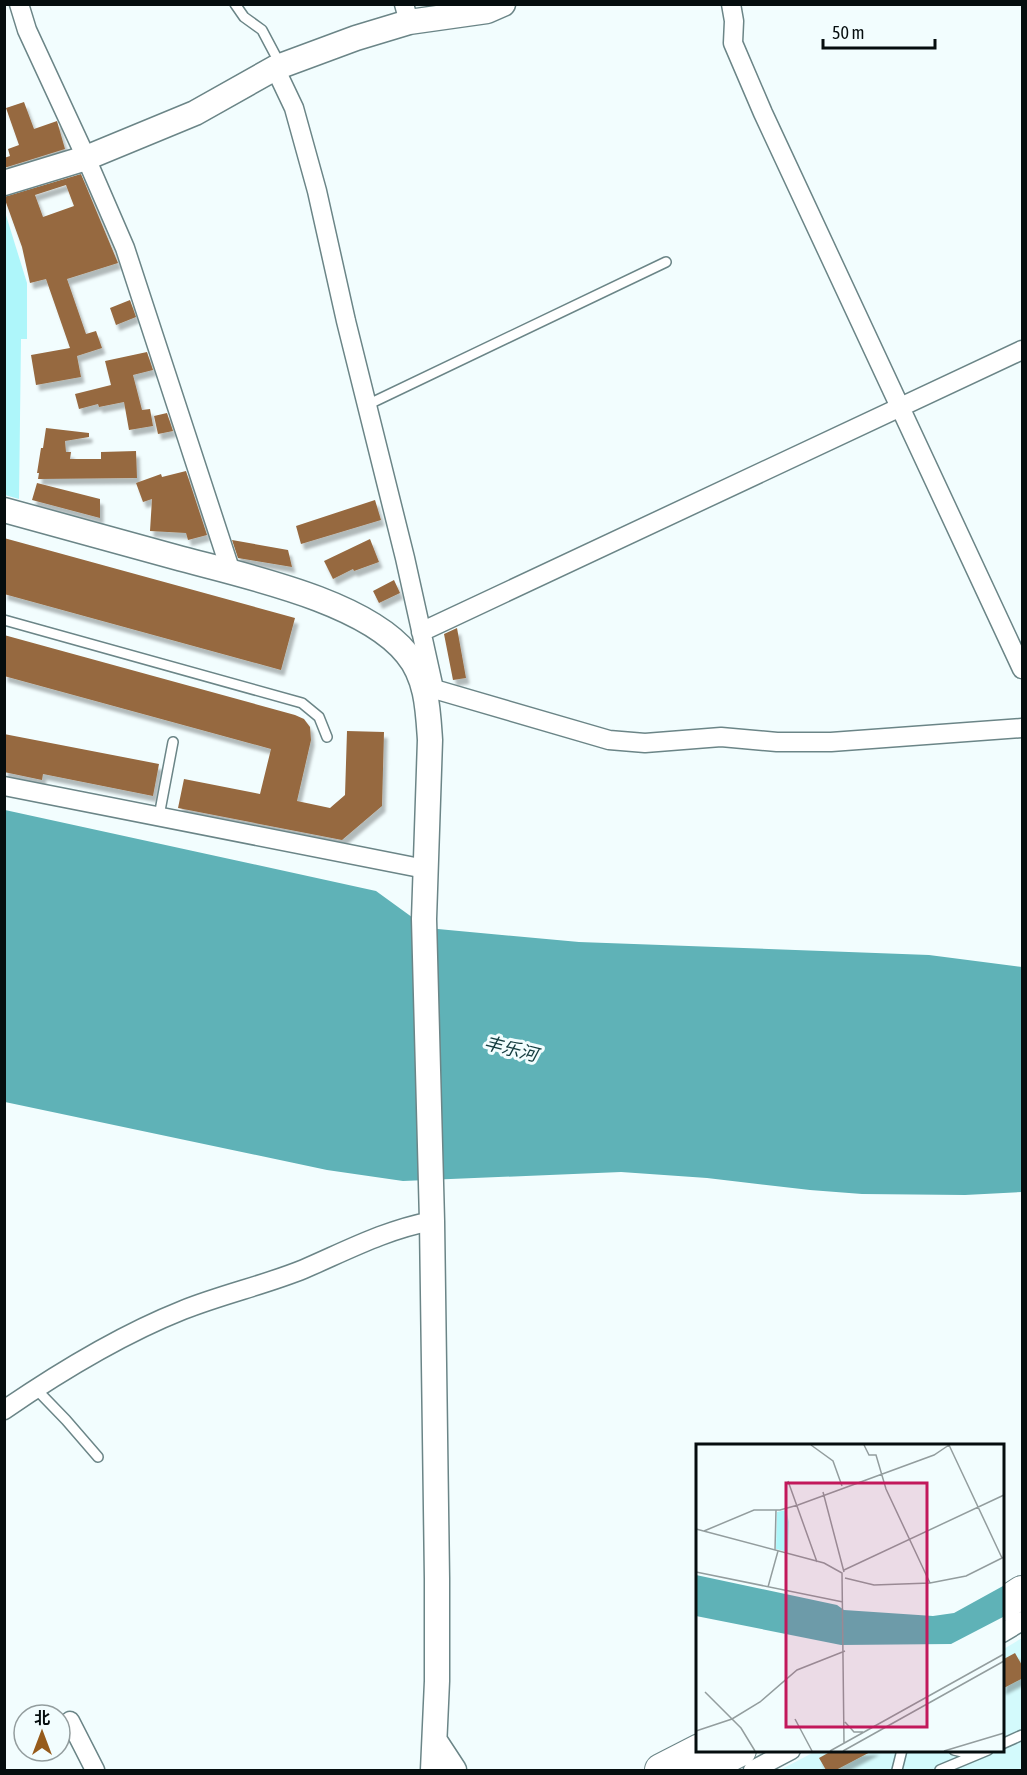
<svg xmlns="http://www.w3.org/2000/svg" width="1027" height="1775" viewBox="0 0 1027 1775" font-family="'Asap Condensed','Noto Sans SC',sans-serif">
  <defs>
    <filter id="shadow"><feDropShadow dx="3.5" dy="6" stdDeviation="1.5" flood-color="#0004"/></filter>
  </defs>
  <rect width="100%" height="100%" fill="#f2fdfe"/>
  <!-- built -->
  <path fill="#d3fafc" d="M 1022,1638 L 1022,1770 L 780,1770 L 818,1750 L 1002,1750 L 1002,1650 Z"/>
  <!-- green -->
  <path fill="#aef6fa" d="M 5,212 L 27,283 L 27,339 L 21,339 L 19,499 L 5,495 Z"/>
  <!-- water -->
  <path fill="#5fb2b7" d="M 5,810 L 376,891 L 427,928 L 579,942 L 929,955 L 1022,967 L 1022,1192 L 965,1195 L 862,1194 L 810,1190 L 707,1178 L 621,1172 L 403,1181 L 327,1170 L 5,1102 Z"/>
  <!-- building -->
  <path fill="#966940" fill-rule="evenodd" filter="url(#shadow)" d="M 24,102 L 34,129 L 57,121 L 65,149 L 4,168 L 4,158 L 10,156 L 8,149 L 19,145 L 6,108 Z
    M 81,174 L 118,263 L 67,279 L 86,334 L 96,331 L 102,348 L 77,356 L 81,377 L 36,385 L 31,355 L 70,348 L 46,279 L 30,283 L 22,247 L 4,197 ZM 66,185 L 74,206 L 43,217 L 35,195 Z
    M 130,300 L 136,317 L 116,325 L 110,308 Z
    M 147,352 L 153,370 L 133,375 L 142,410 L 150,409 L 153,426 L 129,430 L 124,402 L 99,407 L 98,404 L 79,409 L 75,394 L 111,385 L 105,361 Z
    M 167,413 L 173,431 L 158,434 L 154,416 Z
    M 46,428 L 89,433 L 89,437 L 65,441 L 66,452 L 71,452 L 70,459 L 101,459 L 101,452 L 136,451 L 137,478 L 38,479 L 39,473 L 37,473 L 41,448 L 43,448 Z
    M 186,471 L 207,535 L 188,540 L 186,533 L 150,531 L 152,499 L 143,502 L 136,483 L 161,474 L 162,477 Z
    M 37,483 L 100,499 L 100,518 L 32,500 Z
    M 375,500 L 381,520 L 301,544 L 296,526 Z
    M 4,538 L 295,618 L 281,670 L 4,594 Z
    M 370,539 L 379,562 L 354,571 L 353,569 L 333,579 L 324,561 Z
    M 232,540 L 288,550 L 292,567 L 238,558 Z
    M 394,580 L 400,593 L 379,603 L 373,591 Z
    M 457,628 L 466,678 L 453,680 L 444,634 Z
    M 4,635 L 295,715 L 304,719 L 310,727 L 311,740 L 297,801 L 330,808 L 345,795 L 347,731 L 384,732 L 382,806 L 342,840 L 178,808 L 184,779 L 260,794 L 271,749 L 4,676 Z
    M 4,734 L 159,764 L 153,796 L 43,774 L 42,780 L 4,772 Z
    M 1015,1653 L 1023,1667 L 1023,1678 L 1002,1689 L 1002,1660 Z
    M 835,1749 L 876,1749 L 836,1770 L 826,1770 L 819,1758 Z"/>
  <g fill="none" stroke-linecap="round" stroke-linejoin="round">
    <!-- lane casing -->
    <g stroke="#6b8587" stroke-width="12">
      <path id="lane" d="M 235,4 L 244,17 L 262,30 L 280,64
        M 367,405 L 666,262
        M 4,620 L 302,703 L 319,717 L 327,737
        M 159,816 L 173,742
        M 36,1389 L 66,1420 L 98,1457
        M 1002,1744 L 1022,1735
        M 954,1750 L 975,1755
        M 897,1770 L 902,1750
        M 940,1770 L 988,1750"/>
    </g>
    <!-- street casing -->
    <g stroke="#6b8587" stroke-width="21">
      <path id="street" d="M 19,4 L 27,30 L 83,151 L 125,248 L 231,572
        M 404,4 L 409,22
        M 731,4 L 734,21 L 733,43 L 763,113 L 1022,669
        M 275,68 L 294,108 L 317,191 L 346,321 L 405,558 L 434,689
        M 421,632 L 1022,350
        M 434,689 L 609,740 L 645,743 L 721,737 L 777,742 L 831,742 L 1022,728
        M 4,786 L 425,869
        M 4,1410 C 61,1371 120,1335 183,1310 C 223,1294 265,1285 304,1269 C 348,1250 385,1230 432,1221
        M 1002,1633 L 1022,1621
        M 70,1721 L 95,1770
        M 753,1770 L 791,1750"/>
    </g>
    <!-- secondary casing -->
    <g stroke="#6b8587" stroke-width="27">
      <path id="secondary" d="M 4,183 L 86,158 L 195,113 L 275,68 L 356,38 L 409,22 L 487,11 L 503,4
        M 4,510 C 61,526 118,541 175,557 C 240,575 364,600 407,654 C 427,678 428,710 430,740 L 424,919 L 432,1221 L 437,1579 L 437,1681 L 433,1770
        M 435,1741 L 454,1770"/>
    </g>
    <!-- highway casing -->
    <g stroke="#6b8587" stroke-width="34">
      <path id="highway" d="M 1002,1605 L 1022,1592
        M 661,1770 L 700,1750
        M 701,1770 L 740,1750"/>
    </g>
    <!-- lane -->
    <use href="#lane" stroke="#fff" stroke-width="9"/>
    <!-- street -->
    <use href="#street" stroke="#fff" stroke-width="18"/>
    <!-- secondary -->
    <use href="#secondary" stroke="#fff" stroke-width="24"/>
    <!-- highway -->
    <use href="#highway" stroke="#fff" stroke-width="32"/>
  </g>
  <g text-anchor="middle" stroke-width="6" stroke-linejoin="round" paint-order="stroke">
    <!-- water labels -->
    <g font-size="18" font-style="italic" fill="#123a3d" stroke="#f2fdfe">
      <text transform="translate(511 1049) rotate(14)" y="6">丰乐河</text>
    </g>
  </g>
  <!-- overview -->
  <g transform="translate(696 1444)">
    <rect width="308" height="308" fill="#f2fdfe"/>
    <path d="M 90,66 L 93,78 L 92,108 L 80,105 L 81,68 Z" fill="#aef6fa"/>
    <path d="M 0,131 L 141,161 L 148,166 L 237,172 L 258,169 L 307,142 L 307,173 L 255,200 L 145,201 L 0,172 Z" fill="#5fb2b7"/>
    <path fill="none" stroke="#939d9e" stroke-width="1.5" d="M 115,1 L 137,17 L 146,42M 168,1 L 173,11 L 180,11 L 190,45 L 234,139M 253,1 L 306,114M 92,37 L 121,118M 127,48 L 148,128M 0,85 L 128,119 L 146,129 L 148,299M 8,87 L 58,66 L 84,66 L 102,61 L 238,11 L 253,1M 79,106 L 80,66M 148,126 L 308,51M 0,128 L 147,158M 149,134 L 178,141 L 234,139 L 270,132 L 308,113M 72,143 L 82,107M 9,248 L 45,284 L 59,307M 99,275 L 116,307M 149,278 L 158,288 L 167,288M 0,287 L 36,275 L 64,258 L 101,226 L 149,207M 134,307 L 308,210M 147,307 L 308,217M 248,307 L 308,289"/>
    <path fill="#c2185b" fill-opacity="0.15" stroke="#c2185b" stroke-width="3" d="M 90,39 L 231,39 L 231,283 L 90,283 Z"/>
    <rect width="308" height="308" fill="none" stroke="#050d0e" stroke-width="3"/>
  </g>
  <!-- border -->
  <rect width="1027" height="1775" fill="none" stroke="#050d0e" stroke-width="12"/>
  <!-- north arrow -->
  <g transform="translate(42 1733)"><circle r="28" fill="#f2fdfe" stroke="#939d9e" stroke-width="1.5"/>
  <path d="M0-4.5L10 22L0 15L-10 22Z" fill="#965b1b"/>
  <text y="-9" font-size="16" font-weight="bold" text-anchor="middle" fill="#050d0e">北</text>
  </g>
  <!-- scale -->
  <path d="M823 39v9h112v-9" fill="none" stroke="#050d0e" stroke-width="3"/>
  <text x="832" y="39" font-size="18" fill="#050d0e" stroke="#f2fdfe" stroke-width="4.5" paint-order="stroke">50 m</text>
</svg>
